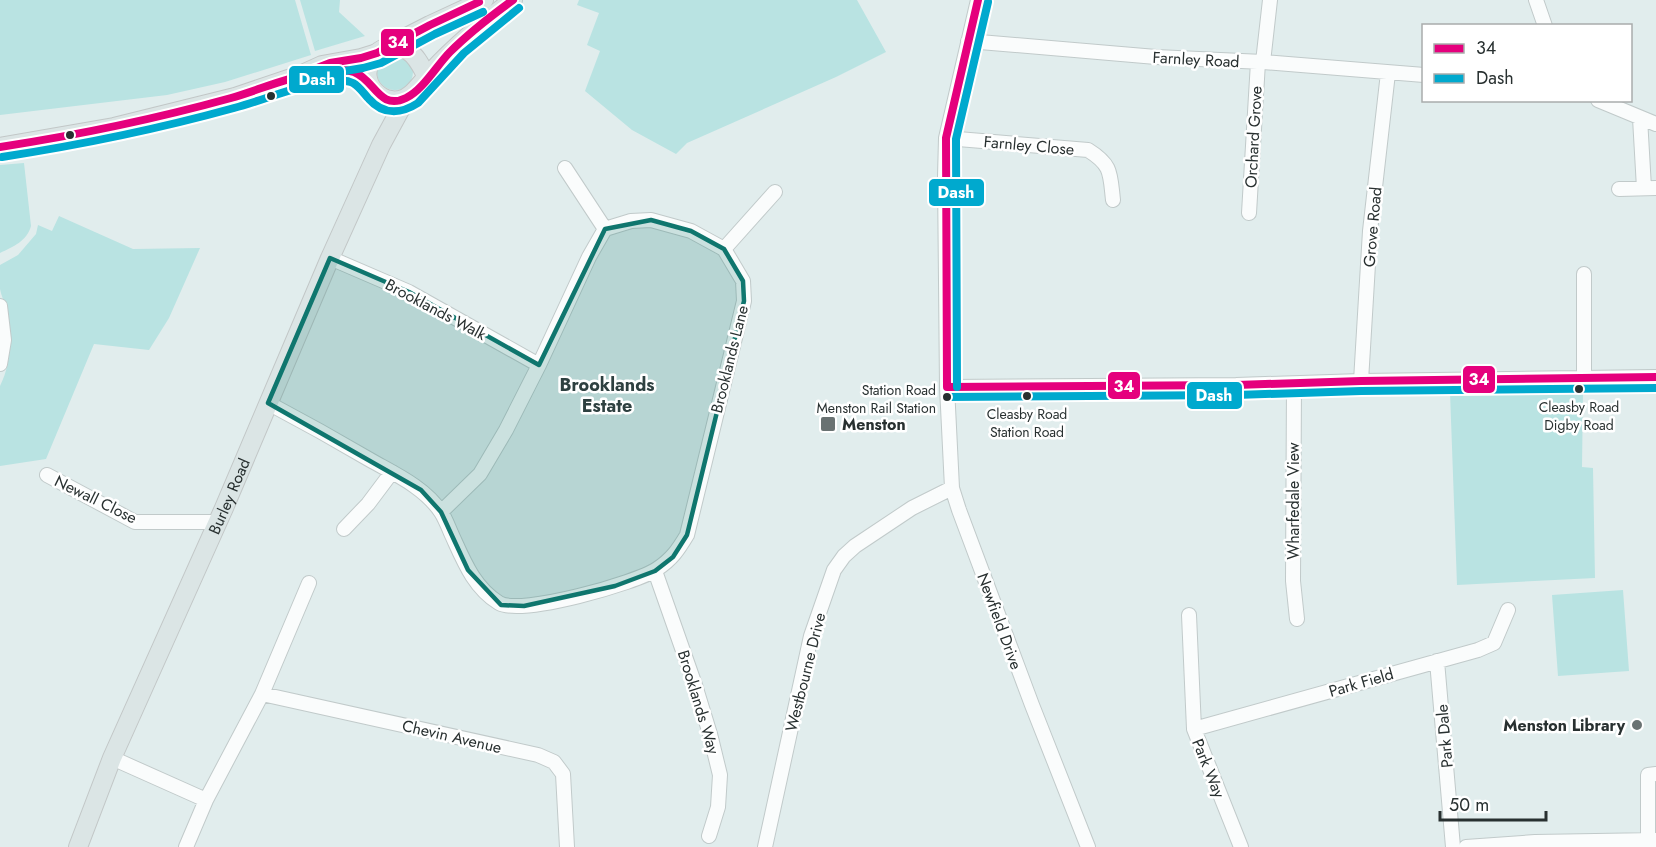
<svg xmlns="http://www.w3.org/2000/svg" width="1656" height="847" viewBox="0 0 1656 847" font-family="Jost,sans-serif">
  <rect width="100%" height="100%" fill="#e1eded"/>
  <!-- green -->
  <path fill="#b9e3e2" d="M 0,0 L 295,0 L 311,55 L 225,82 L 167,95 L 0,115 Z
    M 300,0 L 340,0 L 339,12 L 365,36 L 315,51 Z
    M 579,0 L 857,0 L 886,52 L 836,77 L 687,143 L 676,154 L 632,130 L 585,91 L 600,51 L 587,45 L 599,13 L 577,5 Z
    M377 72a18 18 0 1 1 36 0a18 18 0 1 1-36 0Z
    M 24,163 L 31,226 C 27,241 13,247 0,253 L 0,165 Z
    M 59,216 L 133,249 L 200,248 L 169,318 L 149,350 L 94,344 L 46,459 L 0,466 L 0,386 C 12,362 12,333 6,307 C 4,301 1,295 0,289 C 0,281 0,273 0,265 L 18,255 L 36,234 L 38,225 L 52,231 Z
    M 1583,391 L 1582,467 L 1593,468 L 1595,578 L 1457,585 L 1450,392 Z
    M 1623,590 L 1629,671 L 1558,676 L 1552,595 Z"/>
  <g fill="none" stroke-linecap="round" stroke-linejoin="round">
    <!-- minor casing -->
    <g stroke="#c1caca" stroke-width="16">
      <path id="minor" d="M 978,0 L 946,138 L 945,177 L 947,387 L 952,488 L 959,510 L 1032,705 L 1088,847
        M 1536,0 L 1545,26
        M 968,41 L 1156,57 L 1263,62 L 1424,75
        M 1263,62 L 1270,0
        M 1598,100 L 1656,124
        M 1640,118 L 1644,188
        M 946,138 L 1088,150 C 1112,165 1110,173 1113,200
        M 565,168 L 605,229
        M 1619,189 L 1656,188
        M 1249,213 L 1258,62
        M 724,249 L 775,192
        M 330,258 L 409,292 L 539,365
        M 1584,274 L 1584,379
        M 0,306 L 4,340 L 0,364
        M 1361,381 L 1370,231 L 1388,73
        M 1294,384 L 1293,581 L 1297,619
        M 947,387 L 1236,385 L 1361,381 L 1656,377
        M 268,403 C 304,422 338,441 372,461 C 397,475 425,488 441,512 C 445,518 448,526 451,533 C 463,559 473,587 499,603 C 521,616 636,583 657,569 C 672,559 678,550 687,535 L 744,301 L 743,281 L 724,249 L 691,231 L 651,220 L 631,221 L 605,229 L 589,257 L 539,365 L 506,430 L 480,474 L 441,512
        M 47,475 L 135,522 L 217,522
        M 344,529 L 368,504 L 392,472
        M 655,571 L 695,685 L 710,734 L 720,775 L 718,807 L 709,836
        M 1189,615 L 1194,729 L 1241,847
        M 1437,661 L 1453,847
        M 262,694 L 538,755 L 554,762 L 563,774 L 567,847
        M 1194,729 L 1478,650 L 1494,643 L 1508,610
        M 112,758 L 206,800
        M 1648,840 L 1648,775 L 1656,774
        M 186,847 L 206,800 L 262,694 L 309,583
        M 765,847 L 811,636 L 834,570 L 844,556 L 855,546 L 912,508 L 952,488
        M 1466,847 L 1535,842 L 1656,840"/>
    </g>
    <!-- major casing -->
    <g stroke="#c2c7c7" stroke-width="20">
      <g id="major">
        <path d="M 387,47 L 430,25 L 484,0"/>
        <path d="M 427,77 C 422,68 417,56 408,51 C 379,33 351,74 379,95 C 385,100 393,101 400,100 C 411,97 417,88 424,80 C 451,49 481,24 513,0"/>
        <path d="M 0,147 L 114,127 L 235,97 L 300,75 L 322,65 L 361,58 L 377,53"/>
        <path id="s1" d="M 78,847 L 112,758 L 224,508 L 330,258 L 381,145 L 400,110 L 414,92"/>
      </g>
    </g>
    <!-- minor -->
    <use href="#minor" stroke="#fafcfc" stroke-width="14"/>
    <!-- major -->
    <use href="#major" stroke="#dbe5e5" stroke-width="18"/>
    <!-- bus-1 casing -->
    <g stroke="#fff" stroke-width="12">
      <path id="bus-1" d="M 312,70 L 330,63 L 361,58 L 377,53 L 430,25 L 479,2
        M 0,147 C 78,135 155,119 231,98 C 259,90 285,78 314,73 C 326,71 342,68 354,72 C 375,80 379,111 406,98 C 423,90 437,65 450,52 C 469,33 491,16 513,0
        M 947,387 L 1236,385 L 1361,381 L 1656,377
        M 947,387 L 946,138 L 978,0"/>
    </g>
    <!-- bus-2 casing -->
    <g stroke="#fff" stroke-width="12">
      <path id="bus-2" d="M 316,80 L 333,73 L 363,68 L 381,63 L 435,34 L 483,12
        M 2,157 C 80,145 158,129 234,108 C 265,100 294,86 326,82 C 335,81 345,79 353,83 C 360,87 364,94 369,99 C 383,115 401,114 418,103 L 464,53 L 519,8
        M 957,387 L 956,139 L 988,2
        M 947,397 L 1236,395 L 1361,391 L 1656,388"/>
    </g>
    <!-- bus-1 -->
    <use href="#bus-1" stroke="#e5007d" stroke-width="8"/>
    <!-- bus-2 -->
    <use href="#bus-2" stroke="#00a9ce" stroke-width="8"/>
  </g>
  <!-- marked area -->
  <path fill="#0f766e" fill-opacity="0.2" stroke="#0f766e" stroke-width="4.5" stroke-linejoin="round" d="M 651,220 L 691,231 L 724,249 L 743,281 L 744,301 L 687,535 L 673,557 L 655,571 L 615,586 L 524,606 L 501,605 L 468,570 L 441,512 L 421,490 L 268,403 L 330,258 L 409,292 L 539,365 L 605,229 Z"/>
  <!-- markers -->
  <g fill="#283030" stroke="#fff" stroke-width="2">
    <circle cx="271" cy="96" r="5"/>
    <circle cx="70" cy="135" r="5"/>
    <circle cx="1579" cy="389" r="5"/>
    <circle cx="1027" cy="396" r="5"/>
    <circle cx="947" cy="397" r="5"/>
  </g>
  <g fill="#697272" stroke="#fff" stroke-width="2">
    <rect x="820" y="416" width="16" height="16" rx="3"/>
    <circle cx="1637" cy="725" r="6"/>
  </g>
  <g text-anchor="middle" stroke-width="5" stroke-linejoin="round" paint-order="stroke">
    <!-- bus labels -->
    <g font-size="14" fill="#283030" stroke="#fff">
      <text x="936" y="395" text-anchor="end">Station Road<tspan x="936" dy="18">Menston Rail Station</tspan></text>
      <text x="1579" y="412">Cleasby Road<tspan x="1579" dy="18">Digby Road</tspan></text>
      <text x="1027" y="419">Cleasby Road<tspan x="1027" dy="18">Station Road</tspan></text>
    </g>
    <!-- street labels -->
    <g font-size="16" fill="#283030" stroke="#fff">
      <text transform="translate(1196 59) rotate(3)" y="6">Farnley Road</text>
      <text transform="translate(1253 137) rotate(-87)" y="6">Orchard Grove</text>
      <text transform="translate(1029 145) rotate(5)" y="6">Farnley Close</text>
      <text transform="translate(1372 227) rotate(-85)" y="6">Grove Road</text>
      <text transform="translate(436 309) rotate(28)" y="6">Brooklands Walk</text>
      <text transform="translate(729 359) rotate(-76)" y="6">Brooklands Lane</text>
      <text dy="6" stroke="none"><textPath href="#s1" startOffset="382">Burley Road</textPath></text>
      <text transform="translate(96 499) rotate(26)" y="6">Newall Close</text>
      <text transform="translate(1293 501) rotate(-90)" y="6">Wharfedale View</text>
      <text transform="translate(1000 621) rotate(70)" y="6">Newfield Drive</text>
      <text transform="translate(805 672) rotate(-76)" y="6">Westbourne Drive</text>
      <text transform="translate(1361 682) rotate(-16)" y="6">Park Field</text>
      <text transform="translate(699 702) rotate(73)" y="6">Brooklands Way</text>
      <text transform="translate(452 736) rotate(13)" y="6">Chevin Avenue</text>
      <text transform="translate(1444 736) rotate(-95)" y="6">Park Dale</text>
      <text transform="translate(1209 768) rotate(68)" y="6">Park Way</text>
    </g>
    <!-- poi labels -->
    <g font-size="16" font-weight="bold" fill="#283030" stroke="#fff" text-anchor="start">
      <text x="842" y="430">Menston</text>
      <text x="1625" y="731" text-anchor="end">Menston Library</text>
    </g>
    <!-- neighbourhood labels -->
    <g font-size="18" font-weight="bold" fill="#2e4040" stroke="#fff">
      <text x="607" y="391">Brooklands<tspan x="607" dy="21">Estate</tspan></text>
    </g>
  </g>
  <g stroke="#fff" stroke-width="2">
    <rect x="380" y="28" width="35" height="29" rx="6" fill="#e5007d"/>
    <rect x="288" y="65" width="57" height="29" rx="6" fill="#00a9ce"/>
    <rect x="928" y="178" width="57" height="29" rx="6" fill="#00a9ce"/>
    <rect x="1462" y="365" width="34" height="29" rx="6" fill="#e5007d"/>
    <rect x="1107" y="371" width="34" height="29" rx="6" fill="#e5007d"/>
    <rect x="1186" y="381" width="57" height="29" rx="6" fill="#00a9ce"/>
  </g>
  <g font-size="16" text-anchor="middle" font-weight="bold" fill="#fff">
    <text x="398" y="48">34</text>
    <text x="317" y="85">Dash</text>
    <text x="956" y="198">Dash</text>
    <text x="1479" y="385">34</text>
    <text x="1124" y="392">34</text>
    <text x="1214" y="401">Dash</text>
  </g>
  <!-- legend -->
  <rect x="1422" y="24" width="210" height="78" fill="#ffffff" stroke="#a9acac" stroke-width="1.5"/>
  <rect x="1434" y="44" width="30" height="9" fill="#e5007d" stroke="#a9acac" stroke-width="1.5"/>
  <text x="1476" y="54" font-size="18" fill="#283030">34</text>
  <rect x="1434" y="74" width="30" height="9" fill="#00a9ce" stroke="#a9acac" stroke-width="1.5"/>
  <text x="1476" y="84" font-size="18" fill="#283030">Dash</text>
  <!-- scale -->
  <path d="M1440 811v9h106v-9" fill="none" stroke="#283030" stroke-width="3"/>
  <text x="1449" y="811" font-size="18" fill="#283030" stroke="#ffffff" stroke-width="4.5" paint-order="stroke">50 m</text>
</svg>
